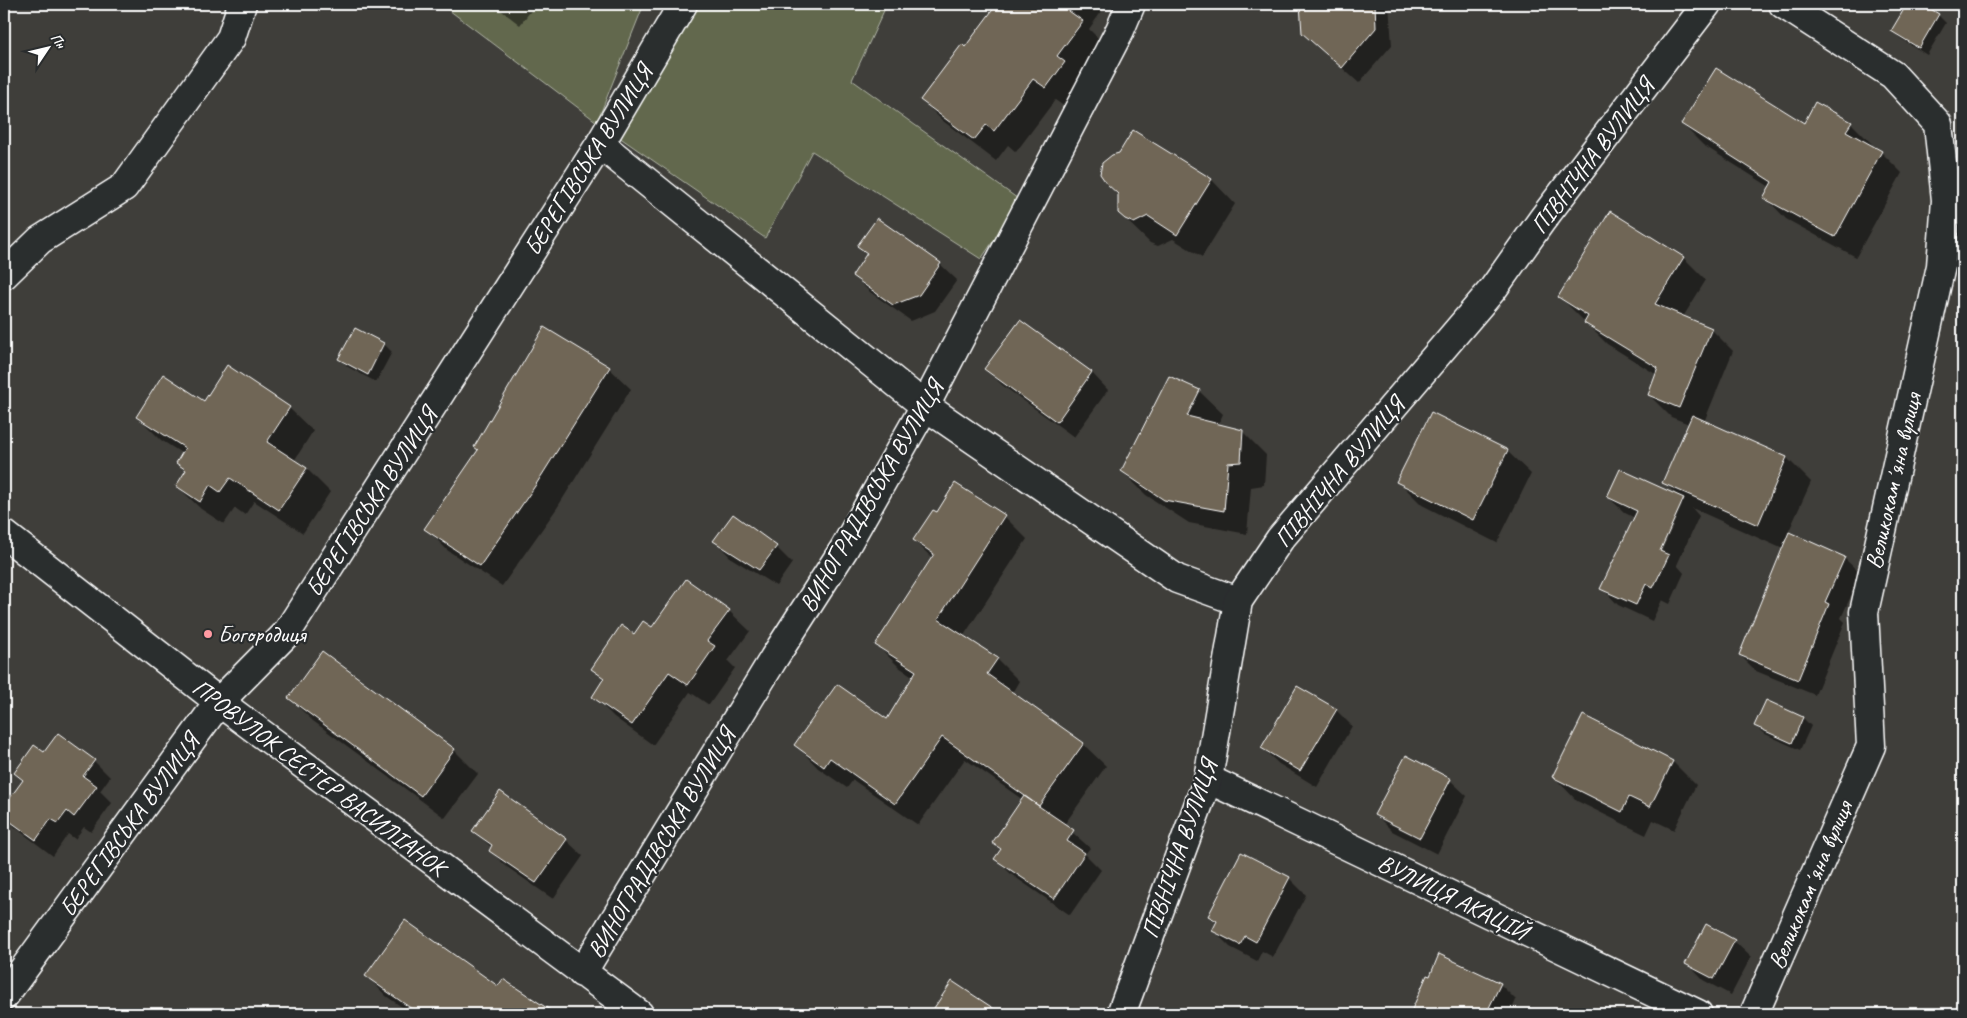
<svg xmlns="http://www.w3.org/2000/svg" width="1967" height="1018" viewBox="0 0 1967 1018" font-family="Caveat,sans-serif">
  <rect width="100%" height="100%" fill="#3f3e3a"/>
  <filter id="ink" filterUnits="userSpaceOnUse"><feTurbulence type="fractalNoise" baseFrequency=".02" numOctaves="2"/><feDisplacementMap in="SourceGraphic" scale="10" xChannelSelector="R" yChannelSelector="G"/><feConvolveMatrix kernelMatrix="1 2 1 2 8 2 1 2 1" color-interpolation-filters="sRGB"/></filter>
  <g filter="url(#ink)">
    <!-- green -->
    <path fill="#62684e" stroke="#b0b4a6" d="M 441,4 L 644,4 L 597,122 Z
      M 700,4 L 887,4 L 852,80 L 1021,201 L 981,259 L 812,151 L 765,238 L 619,137 Z"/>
    <!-- shadow -->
    <path fill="#0007" fill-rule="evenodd" d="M 493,4 L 536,4 L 520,25 Z
      M 999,4 L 1107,4 L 1089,29 L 1104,44 L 1079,77 L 1086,85 L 1068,109 L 1055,100 L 1016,152 L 1008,145 L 996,161 L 943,121 L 921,100 L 966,49 Z
      M 1271,4 L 1281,4 L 1276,9 Z
      M 1301,4 L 1389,4 L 1392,45 L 1359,83 L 1303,33 Z
      M 1908,4 L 1920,4 L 1938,15 L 1946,23 L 1927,55 L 1900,38 L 1892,30 Z
      M 1851,123 L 1872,144 L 1871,146 L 1881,152 L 1902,173 L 1856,257 L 1786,219 L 1765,197 L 1770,187 L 1703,145 L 1682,124 L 1804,125 Z
      M 1134,132 L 1212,180 L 1235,204 L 1202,257 L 1173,239 L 1158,246 L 1150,243 L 1119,213 L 1120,154 Z
      M 859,246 L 940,264 L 957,280 L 935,311 L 911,321 L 870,292 L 853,276 L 868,255 Z
      M 1684,258 L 1706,280 L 1683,317 L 1711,329 L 1733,351 L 1704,422 L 1787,458 L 1811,482 L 1788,533 L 1844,558 L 1861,574 L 1841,618 L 1845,622 L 1815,695 L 1756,671 L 1740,655 L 1783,549 L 1692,508 L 1699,516 L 1677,565 L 1684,573 L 1670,604 L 1662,600 L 1652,621 L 1618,605 L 1602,588 L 1635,518 L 1625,513 L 1608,497 L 1679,497 L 1664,482 L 1689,424 L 1671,417 L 1649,395 L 1657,375 L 1607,344 L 1559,296 ZM 1679,505 L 1682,505 L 1659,557 L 1657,556 Z
      M 1020,322 L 1092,373 L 1108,390 L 1074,437 L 1002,385 L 986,369 Z
      M 356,329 L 384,344 L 392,352 L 376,382 L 348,367 L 340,359 Z
      M 609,368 L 631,389 L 557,508 L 502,586 L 447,550 L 426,528 Z
      M 1199,391 L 1223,414 L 1218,425 L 1242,431 L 1266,455 L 1264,485 L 1251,487 L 1247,534 L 1189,523 L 1146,495 L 1122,471 Z
      M 204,403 L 289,408 L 313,431 L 294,461 L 306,468 L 330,492 L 303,533 L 254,501 L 245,515 L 235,508 L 224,524 L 201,509 L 177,486 L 186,472 L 178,463 L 183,454 L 161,440 L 138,417 Z
      M 1507,451 L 1531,474 L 1497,543 L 1422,505 L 1398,481 Z
      M 937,514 L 1004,516 L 1027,539 L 963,637 L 997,659 L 1019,681 L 1012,693 L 1083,744 L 1106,766 L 1064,825 L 1090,848 L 1085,854 L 1101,870 L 1070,915 L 1012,875 L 996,859 L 1001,851 L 993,843 L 1023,800 L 965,759 L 918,825 L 853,780 L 847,788 L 818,768 L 796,745 L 887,721 L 914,677 L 899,667 L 877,645 L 933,559 L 914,540 Z
      M 715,541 L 776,547 L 792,563 L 776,586 L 731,558 Z
      M 729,611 L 750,631 L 728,661 L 735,668 L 709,705 L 690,692 L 653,745 L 614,717 L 593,696 L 605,680 L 593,668 L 634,635 L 652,629 Z
      M 289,698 L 454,750 L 478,774 L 445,818 L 313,721 Z
      M 1766,702 L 1803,718 L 1811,726 L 1800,750 L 1763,733 L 1755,725 Z
      M 1336,710 L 1352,726 L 1317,787 L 1279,764 L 1262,748 Z
      M 45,754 L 94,761 L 110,777 L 100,791 L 112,803 L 91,832 L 84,827 L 75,839 L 68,834 L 53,856 L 17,829 L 4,816 L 4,808 L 23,781 L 16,773 Z
      M 1673,762 L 1696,785 L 1674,830 L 1653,820 L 1646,835 L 1577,801 L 1554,777 Z
      M 1450,780 L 1467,796 L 1437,854 L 1392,831 L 1376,815 Z
      M 474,831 L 566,840 L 583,856 L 553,899 L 507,867 L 490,851 L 492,848 Z
      M 1289,878 L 1306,895 L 1273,957 L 1262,951 L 1257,961 L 1230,947 L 1214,931 L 1217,924 L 1209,916 Z
      M 1734,941 L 1751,957 L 1731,995 L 1703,980 L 1687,963 Z
      M 367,976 L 499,988 L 504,980 L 553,1014 L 412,1014 L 386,996 Z
      M 1428,976 L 1500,984 L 1516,1000 L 1510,1014 L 1411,1014 Z
      M 953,982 L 1000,1014 L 932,1014 Z"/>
    <!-- building -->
    <path fill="#6f6657" stroke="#fff" d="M 997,4 L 1059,4 L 1083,21 L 1057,56 L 1065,62 L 1046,88 L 1033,79 L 994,131 L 986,125 L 974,140 L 920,100 L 962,44 L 965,47 Z
      M 1300,4 L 1375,4 L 1376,28 L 1342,68 L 1302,33 Z
      M 1907,4 L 1922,4 L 1939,14 L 1919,48 L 1891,31 Z
      M 1716,68 L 1804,123 L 1815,102 L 1852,122 L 1846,131 L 1882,151 L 1835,237 L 1763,198 L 1772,182 L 1681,124 Z
      M 1133,130 L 1212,179 L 1177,235 L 1148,216 L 1134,223 L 1125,219 L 1118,213 L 1118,194 L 1107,184 L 1100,174 L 1102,163 L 1112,155 L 1119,153 Z
      M 1610,211 L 1684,257 L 1655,304 L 1712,328 L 1679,408 L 1648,395 L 1658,368 L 1584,323 L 1588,316 L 1558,297 Z
      M 877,218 L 941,263 L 919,295 L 893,305 L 852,276 L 867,253 L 857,246 Z
      M 1020,320 L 1092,372 L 1057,422 L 984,369 Z
      M 544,327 L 610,367 L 535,486 L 480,566 L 424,529 L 478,450 L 474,447 Z
      M 355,328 L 384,343 L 368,375 L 338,359 Z
      M 227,365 L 290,407 L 267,442 L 307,468 L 279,510 L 230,478 L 220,492 L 210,485 L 200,502 L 176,486 L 186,470 L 176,463 L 185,448 L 136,417 L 163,374 L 204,401 Z
      M 1169,376 L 1200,390 L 1187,416 L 1243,430 L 1241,462 L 1228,463 L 1224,511 L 1164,500 L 1121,471 Z
      M 1431,412 L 1508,450 L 1473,520 L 1396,482 Z
      M 1692,415 L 1787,457 L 1758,525 L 1662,483 Z
      M 1620,469 L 1684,498 L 1660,551 L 1669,555 L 1653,588 L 1646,584 L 1636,605 L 1600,589 L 1637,511 L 1607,497 Z
      M 955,483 L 1005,515 L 938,619 L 998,658 L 987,674 L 1084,743 L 1039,806 L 942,737 L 895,804 L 830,758 L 824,767 L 794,745 L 837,684 L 887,719 L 916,671 L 875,645 L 934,554 L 913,540 L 933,510 L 937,512 Z
      M 733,514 L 777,546 L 759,570 L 713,541 Z
      M 1789,532 L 1845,557 L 1825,602 L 1829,604 L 1798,680 L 1739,655 Z
      M 686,579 L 730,610 L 707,641 L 715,646 L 688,685 L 669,672 L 632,725 L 592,697 L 604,678 L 591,669 L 621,625 L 634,634 L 643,621 L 652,627 Z
      M 322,651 L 455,749 L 421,796 L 288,698 Z
      M 1297,686 L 1337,709 L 1300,771 L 1261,748 Z
      M 1766,700 L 1803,717 L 1792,743 L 1754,726 Z
      M 1583,715 L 1673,761 L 1650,807 L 1629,797 L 1622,812 L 1552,777 Z
      M 58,733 L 95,760 L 83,776 L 97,786 L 74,817 L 67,811 L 58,823 L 51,819 L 36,840 L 4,817 L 4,806 L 23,780 L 14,773 L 34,745 L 44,752 Z
      M 1406,755 L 1451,779 L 1420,838 L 1374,815 Z
      M 500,791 L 567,839 L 536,883 L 489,851 L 492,845 L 472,831 Z
      M 1024,796 L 1074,830 L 1067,841 L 1085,853 L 1054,899 L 994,859 L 1001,849 L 992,843 Z
      M 1241,852 L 1290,877 L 1256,942 L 1245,936 L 1240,945 L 1212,931 L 1217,921 L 1208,916 Z
      M 405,920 L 498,986 L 503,979 L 556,1014 L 419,1014 L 365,976 Z
      M 1706,924 L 1735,940 L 1714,979 L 1685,964 Z
      M 1439,954 L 1501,983 L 1486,1014 L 1410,1014 L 1427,975 L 1430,976 Z
      M 952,981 L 1002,1014 L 930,1014 Z"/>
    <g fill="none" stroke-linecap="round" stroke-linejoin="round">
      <!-- street casing -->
      <g stroke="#fff" stroke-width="31">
        <path id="street" d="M 600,144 L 925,406 L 1177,579 L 1238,601
          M 4,275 L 40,240 L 124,187 L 231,38 L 242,4
          M 4,534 L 219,702 L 639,1014
          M 1208,779 L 1698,1014
          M 582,973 L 774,658 L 844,549 L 925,406 L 1120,30 L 1131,4
          M 4,996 L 219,702 L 286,634 L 600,144 L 683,4
          M 1754,1014 L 1871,746 L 1864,612 L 1941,266 L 1946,200 L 1938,124 L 1893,75 L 1783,4"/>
      </g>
      <!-- secondary casing -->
      <g stroke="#fff" stroke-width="31">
        <path id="secondary" d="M 1121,1014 L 1208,779 L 1238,601 L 1280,539 L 1493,289 L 1542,220 L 1707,4"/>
      </g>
      <!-- street -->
      <use href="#street" stroke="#2a2d2e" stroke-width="28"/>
      <!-- secondary -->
      <use href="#secondary" stroke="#2a2d2e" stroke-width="28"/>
    </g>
  </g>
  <!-- markers -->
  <circle fill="#ff9aa2" stroke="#2a2d2e" stroke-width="2" cx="208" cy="634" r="5"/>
  <g text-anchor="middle" stroke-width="4.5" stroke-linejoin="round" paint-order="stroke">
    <!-- street labels -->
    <g font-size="24" fill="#fff" stroke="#2a2d2e">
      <text transform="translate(1592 156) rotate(-53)" y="8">ПІВНІЧНА ВУЛИЦЯ</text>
      <text transform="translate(588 160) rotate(-58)" y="8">БЕРЕГІВСЬКА ВУЛИЦЯ</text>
      <text transform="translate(1339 472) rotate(-50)" y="8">ПІВНІЧНА ВУЛИЦЯ</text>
      <text transform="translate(1893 481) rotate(-77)" y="8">Великокамʼяна вулиця</text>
      <text transform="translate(871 496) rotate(-60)" y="8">ВИНОГРАДІВСЬКА ВУЛИЦЯ</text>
      <text transform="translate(371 502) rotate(-57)" y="8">БЕРЕГІВСЬКА ВУЛИЦЯ</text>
      <text transform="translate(319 777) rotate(37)" y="8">ПРОВУЛОК СЕСТЕР ВАСИЛІАНОК</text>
      <text transform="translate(129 825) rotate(-54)" y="8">БЕРЕГІВСЬКА ВУЛИЦЯ</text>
      <text transform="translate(661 843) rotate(-59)" y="8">ВИНОГРАДІВСЬКА ВУЛИЦЯ</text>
      <text transform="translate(1179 849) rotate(-71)" y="8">ПІВНІЧНА ВУЛИЦЯ</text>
      <text transform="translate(1810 885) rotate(-67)" y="8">Великокамʼяна вулиця</text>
      <text transform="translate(1453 897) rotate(26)" y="8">ВУЛИЦЯ АКАЦІЙ</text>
    </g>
    <!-- poi labels -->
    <g font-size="24" fill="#fff" stroke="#2a2d2e" text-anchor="start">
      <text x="218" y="642">Богородиця</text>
    </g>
  </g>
  <!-- margin -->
  <rect width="1967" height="1018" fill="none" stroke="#2a2d2e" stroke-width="20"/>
  <rect x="10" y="10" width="1947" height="998" fill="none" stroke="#fff" stroke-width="2" filter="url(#ink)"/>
  <!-- north arrow -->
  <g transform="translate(48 48) rotate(55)" stroke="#2a2d2e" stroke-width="4" paint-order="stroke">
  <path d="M0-4L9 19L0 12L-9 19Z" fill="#ffffff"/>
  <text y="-8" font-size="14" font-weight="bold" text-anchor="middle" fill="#ffffff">Пн</text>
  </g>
</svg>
